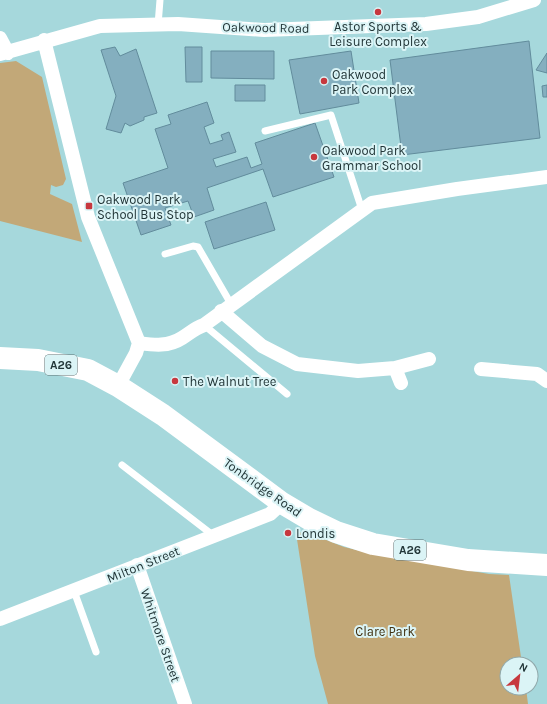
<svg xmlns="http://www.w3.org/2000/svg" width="547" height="704" viewBox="0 0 547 704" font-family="Karla,sans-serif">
  <rect width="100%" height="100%" fill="#a6d8dc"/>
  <!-- green -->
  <path fill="#c2a878" d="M 16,61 L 42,77 L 66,179 L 63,185 L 56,187 L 51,185 L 50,194 L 72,204 L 82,242 L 0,221 L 0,63 Z
    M 306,532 L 344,547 L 369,553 L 489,574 L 509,575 L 522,664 L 507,664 L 507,688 L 526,688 L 528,704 L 328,704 L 315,656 L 296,533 Z"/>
  <!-- building -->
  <path fill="#84afbf" stroke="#628c9c" d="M 529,41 L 540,138 L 402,155 L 390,60 Z
    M 115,47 L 120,56 L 136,49 L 157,113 L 144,117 L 144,120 L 130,126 L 125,123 L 121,133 L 106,129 L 116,96 L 101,50 Z
    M 185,47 L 202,47 L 202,82 L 186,82 Z
    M 211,51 L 274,51 L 274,79 L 211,78 Z
    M 351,51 L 359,103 L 300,114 L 289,60 Z
    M 547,53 L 547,73 L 536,70 Z
    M 235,85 L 265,85 L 265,101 L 235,101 Z
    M 547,85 L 547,97 L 543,97 L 542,86 Z
    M 207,102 L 214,123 L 204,127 L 210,144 L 223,140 L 221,135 L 229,132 L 236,152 L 213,159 L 216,167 L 247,157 L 251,168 L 262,164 L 255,143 L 315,123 L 334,177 L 273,197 L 263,169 L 207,188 L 214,210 L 194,217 L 188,201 L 165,208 L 171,225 L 141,235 L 123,183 L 168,168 L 155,129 L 171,124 L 168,115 Z
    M 266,202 L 275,230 L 214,249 L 205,222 Z"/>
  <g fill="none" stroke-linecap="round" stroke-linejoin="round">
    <!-- service -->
    <path stroke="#fff" stroke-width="7" d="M 158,25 L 160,0
      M 265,131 L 331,115 L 362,210
      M 165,254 L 193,246 L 198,247 L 231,304
      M 204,325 L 287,394
      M 122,465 L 214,536
      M 74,591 L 96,652"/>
    <!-- minor -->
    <path stroke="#fff" stroke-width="14" d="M 0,38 L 8,53
      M 44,40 L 88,217 L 139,343 L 136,353 L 118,386
      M 0,54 L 100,26 L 178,24 L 264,30 L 426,24 L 478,17 L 534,0
      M 221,311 L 262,346 L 297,364 L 358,371 L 395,368 L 429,359
      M 139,343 C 154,345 168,347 182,338 C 190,333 195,328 204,325 L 372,203 L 457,189 L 547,177
      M 395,368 L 401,383
      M 481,369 L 537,374 L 547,381
      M 137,565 L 185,704
      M 0,619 L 270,514 L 282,503"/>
    <!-- primary -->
    <path stroke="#fff" stroke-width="22" d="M 0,358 L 38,360 L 88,370 L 118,386 L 163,415 L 282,503 L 309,519 L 336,532 L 373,544 L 468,560 L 547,565"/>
  </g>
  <!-- markers -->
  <g fill="#c7383e" stroke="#dbf4f6" stroke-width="1.5">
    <circle cx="378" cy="12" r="4"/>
    <circle cx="324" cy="81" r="4"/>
    <circle cx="314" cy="157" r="4"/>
    <rect x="85" y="202" width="8" height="8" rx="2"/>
    <circle cx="175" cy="381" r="4"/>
    <circle cx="288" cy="533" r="4"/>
  </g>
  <g text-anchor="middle" stroke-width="4" stroke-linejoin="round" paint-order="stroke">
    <!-- shield labels -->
    <g fill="#dbf4f6" stroke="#5a6f71" stroke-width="1">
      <rect x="45" y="355" width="32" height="20" rx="3"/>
      <rect x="394" y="540" width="32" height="20" rx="3"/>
    </g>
    <g font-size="12" font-weight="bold" fill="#223638">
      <text x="61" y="369">A26</text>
      <text x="410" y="554">A26</text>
    </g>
    <!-- poi labels -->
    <g font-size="13" fill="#223638" stroke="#dbf4f6" text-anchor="start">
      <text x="378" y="31" text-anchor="middle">Astor Sports &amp;<tspan x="378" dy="15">Leisure Complex</tspan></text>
      <text x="332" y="79">Oakwood<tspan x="332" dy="15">Park Complex</tspan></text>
      <text x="322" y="155">Oakwood Park<tspan x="322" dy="15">Grammar School</tspan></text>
      <text x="97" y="204">Oakwood Park<tspan x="97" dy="15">School Bus Stop</tspan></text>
      <text x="183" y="386">The Walnut Tree</text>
      <text x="296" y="538">Londis</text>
    </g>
    <!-- street labels -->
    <g font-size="13" fill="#223638" stroke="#dbf4f6">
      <text transform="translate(266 27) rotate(1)" y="5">Oakwood Road</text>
      <text transform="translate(263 487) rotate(35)" y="5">Tonbridge Road</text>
      <text transform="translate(143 564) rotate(-22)" y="5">Milton Street</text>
      <text transform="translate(161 635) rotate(71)" y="5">Whitmore Street</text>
    </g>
    <!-- park labels -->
    <g font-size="13" fill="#413112" stroke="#dbf4f6">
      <text x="385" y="636">Clare Park</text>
    </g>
  </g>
  <!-- north arrow -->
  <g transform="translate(519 676) rotate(28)"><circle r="19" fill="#dbf4f6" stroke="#91a8aa"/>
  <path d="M0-3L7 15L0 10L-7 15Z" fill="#c7383e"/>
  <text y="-6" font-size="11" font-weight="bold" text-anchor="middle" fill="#223638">N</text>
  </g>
</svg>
